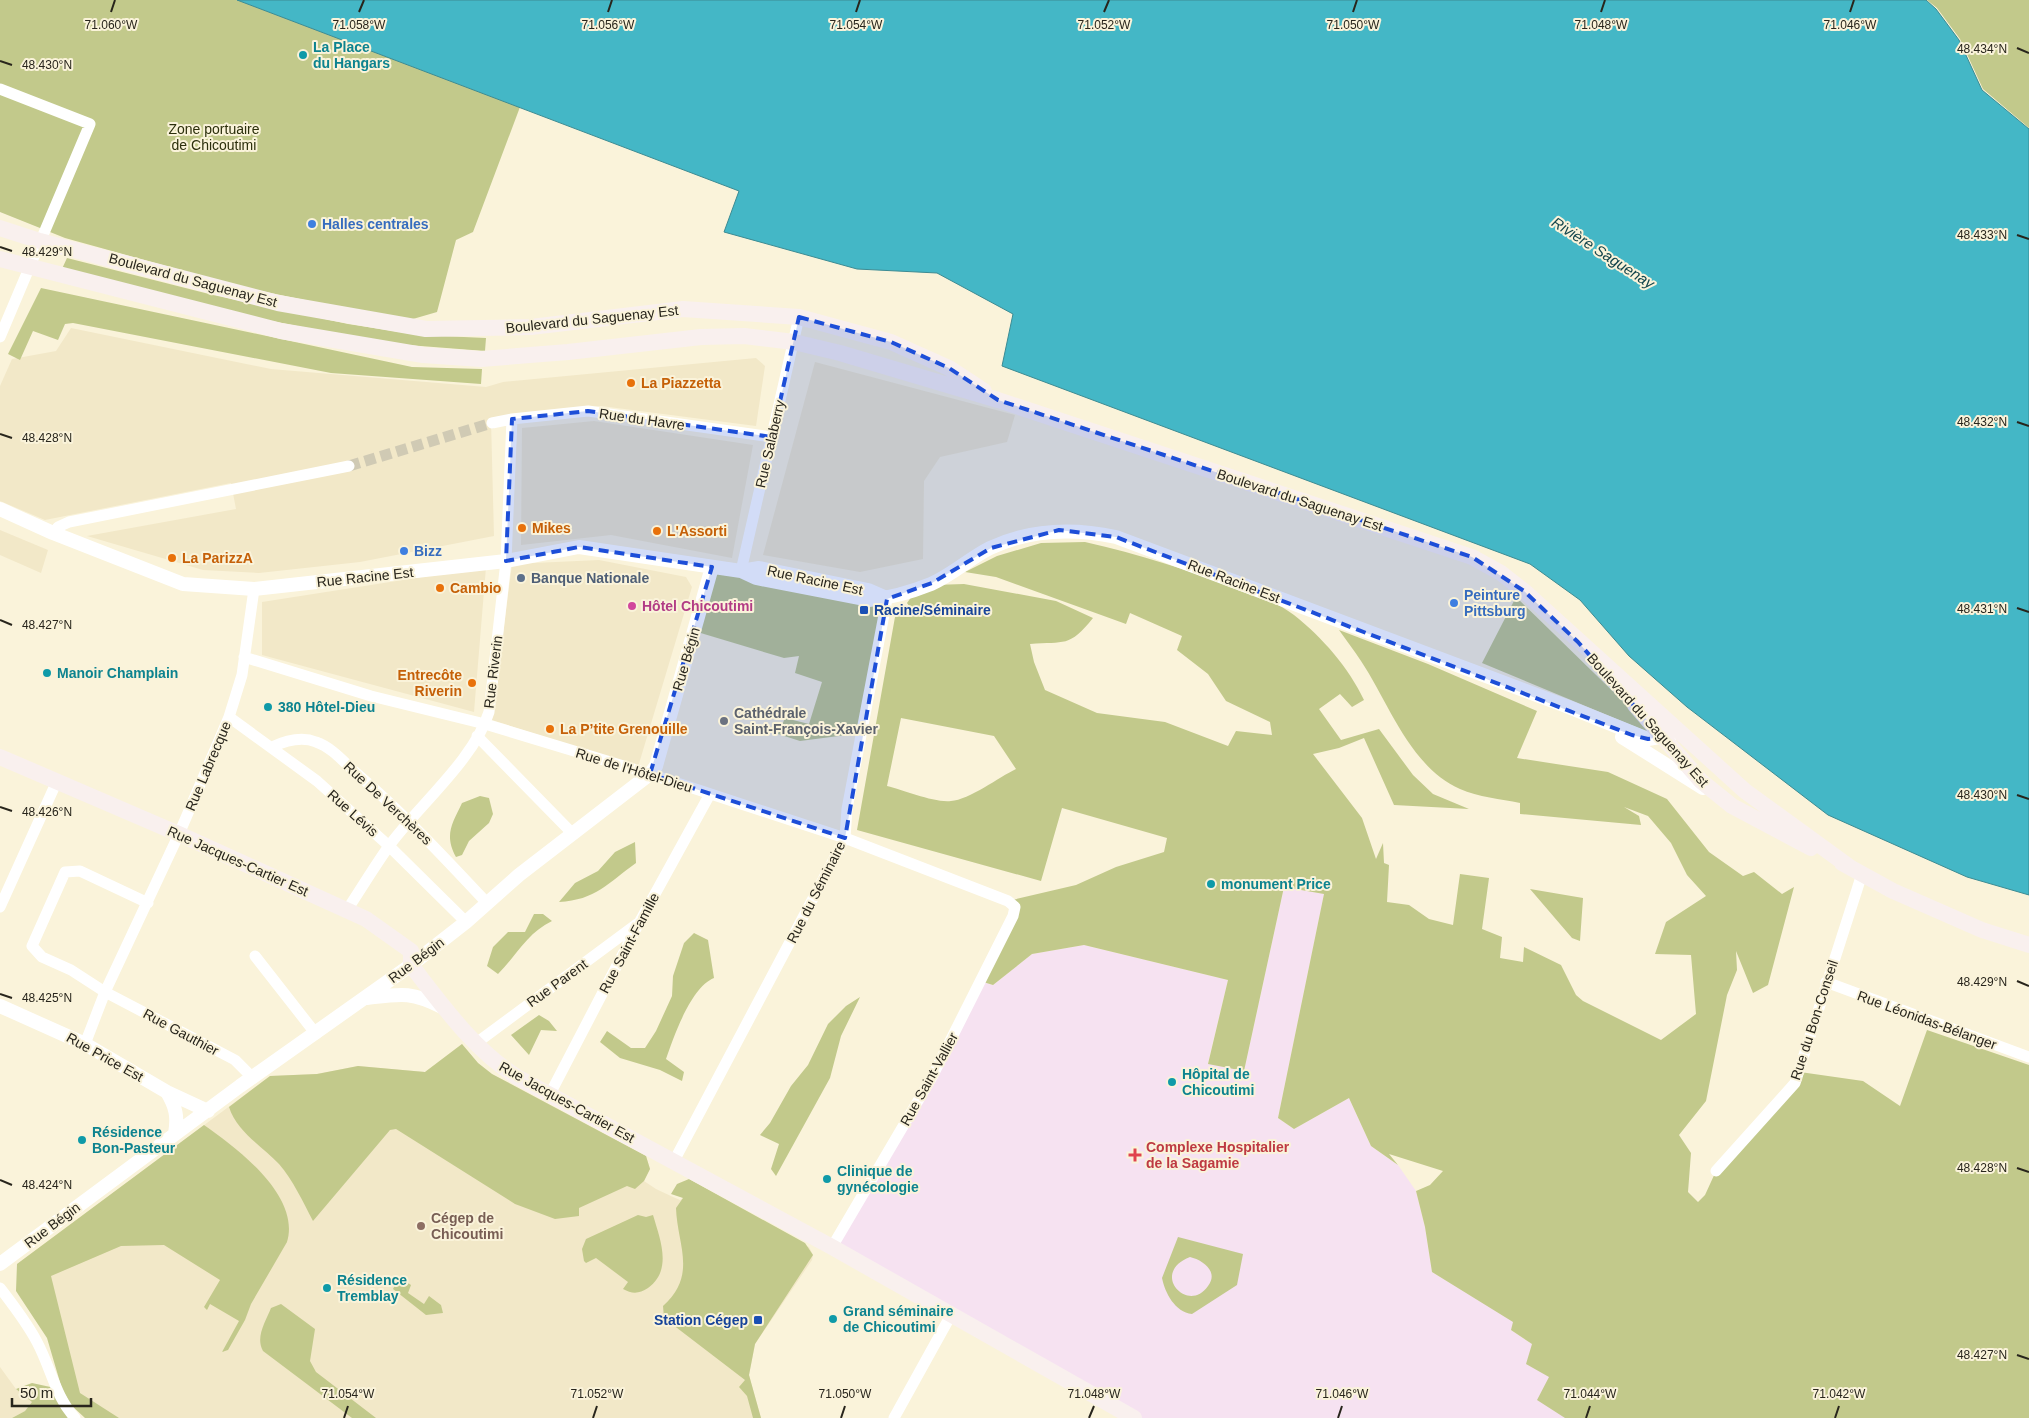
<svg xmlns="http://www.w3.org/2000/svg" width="2029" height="1418" viewBox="0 0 2029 1418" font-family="Arial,sans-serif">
  <rect width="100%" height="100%" fill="#faf3da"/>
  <!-- built -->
  <path fill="#f2e8c8" d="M 71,328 L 271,369 L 486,387 L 503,382 L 756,358 L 765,366 L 756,426 L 601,406 L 491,420 L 494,536 L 360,562 L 259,573 L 203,570 L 87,536 L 236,509 L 231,483 L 45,520 L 0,501 L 0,386 L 12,359 L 56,351 Z
    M 815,362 L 1015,415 L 1007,442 L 940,457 L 924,481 L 923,559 L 860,572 L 763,555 Z
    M 594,421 L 753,445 L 732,558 L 611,535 L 521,545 L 522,428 Z
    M 0,530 L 48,550 L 41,573 L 0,555 Z
    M 599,560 L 686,577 L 692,587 L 638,767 L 492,720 L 512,564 Z
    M 486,567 L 474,712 L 262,655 L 262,602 Z
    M 462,1044 L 478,1063 L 492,1074 L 646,1156 L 650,1169 L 644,1181 L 656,1189 L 673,1197 L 680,1200 L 683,1198 L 809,1247 L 813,1255 L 812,1260 L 755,1344 L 749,1375 L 761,1418 L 90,1418 L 58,1360 L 17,1264 L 270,1076 L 317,1074 L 358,1066 L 425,1072 Z
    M 0,1367 L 16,1389 L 33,1402 L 25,1411 L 12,1418 L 0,1418 Z"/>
  <!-- medical -->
  <path fill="#f6e2f1" d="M 1284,887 L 1324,894 L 1278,1118 L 1294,1129 L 1349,1098 L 1371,1146 L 1398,1165 L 1416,1191 L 1425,1227 L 1432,1272 L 1514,1322 L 1511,1330 L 1532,1344 L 1550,1377 L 1566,1418 L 1134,1418 L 832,1247 L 980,981 L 993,985 L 1032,954 L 1084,945 L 1228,980 L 1208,1063 L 1244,1071 Z"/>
  <!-- green -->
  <path fill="#c2c98b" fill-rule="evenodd" d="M 0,0 L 237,0 L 520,107 L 473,232 L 456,240 L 437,312 L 406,321 L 242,287 L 65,238 L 0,212 Z
    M 1927,0 L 2029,0 L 2029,128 L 1983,89 L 1960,39 L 1937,8 Z
    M 67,258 L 213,295 L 348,324 L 419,335 L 486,338 L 485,351 L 382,343 L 267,320 L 61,271 Z
    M 41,288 L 412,367 L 482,369 L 481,384 L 331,373 L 73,323 L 65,324 L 58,340 L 33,331 L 20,360 L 8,354 Z
    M 1085,542 C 1139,554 1188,570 1239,589 C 1257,596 1279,603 1294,615 C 1322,637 1349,668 1364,700 L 1352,707 L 1340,694 L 1319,709 L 1341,740 L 1379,729 L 1413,775 L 1433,794 L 1469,809 L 1394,805 L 1364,738 L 1339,748 L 1313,754 L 1362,818 L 1376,859 L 1383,843 L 1384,863 L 1389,865 L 1387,902 L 1409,905 L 1429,919 L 1453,925 L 1460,874 L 1489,878 L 1482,929 L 1502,937 L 1500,958 L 1523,962 L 1524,947 L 1561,965 L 1576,995 L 1583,1001 L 1661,1040 L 1696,1014 L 1691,955 L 1655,954 L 1666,922 L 1706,896 L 1687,875 L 1671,843 L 1648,816 L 1624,807 L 1639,816 L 1641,825 L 1520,814 L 1520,803 C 1501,799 1478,797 1460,789 C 1410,767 1389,703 1361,661 C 1354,650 1346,640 1339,630 L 1428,664 L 1537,711 L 1517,758 L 1608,772 L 1667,799 L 1709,852 L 1743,876 L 1754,872 L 1782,894 L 1794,887 L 1768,985 L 1753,993 L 1736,951 L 1737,970 L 1727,995 L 1706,1101 L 1679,1135 L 1691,1153 L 1688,1192 L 1698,1202 L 1705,1195 L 1716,1171 L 1800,1072 L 1863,1081 L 1900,1106 L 1927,1030 L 2029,1065 L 2029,1418 L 1565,1418 L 1537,1400 L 1549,1377 L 1526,1364 L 1532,1344 L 1511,1330 L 1513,1322 L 1432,1272 L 1425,1227 L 1416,1191 L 1430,1185 L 1443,1171 L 1389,1154 L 1398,1165 L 1371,1146 L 1349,1098 L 1294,1129 L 1278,1118 L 1324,894 L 1284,887 L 1244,1071 L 1208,1064 L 1228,980 L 1084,945 L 1032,954 L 993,985 L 980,981 L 1013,916 L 1008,901 L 1076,885 L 1116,867 L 1164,852 L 1167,838 L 1062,808 L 1041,881 L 857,830 L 895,617 L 914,613 L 907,603 L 912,596 L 934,585 L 964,584 L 1056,601 L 1093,618 C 1069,648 1065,641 1030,644 L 1034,662 L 1045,690 L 1097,713 L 1165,722 L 1228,746 L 1236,731 L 1272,735 L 1270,722 L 1226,701 L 1208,674 L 1177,650 L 1182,636 L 1130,613 L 1126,624 L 996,577 L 965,572 L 997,556 L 1041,543 ZM 901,718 L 994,736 L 1016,769 C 999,777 969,800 951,801 C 934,803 904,790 887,786 Z
    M 712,567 L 887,599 L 862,733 L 800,741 L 778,734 L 785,718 L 809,724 L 822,682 L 795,673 L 799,656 L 784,658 L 694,631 Z
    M 1516,597 L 1633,711 L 1648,732 L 1482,663 Z
    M 480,796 L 489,798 L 493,814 L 489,823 L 469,841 L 462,855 L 456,857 C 444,835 452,824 462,803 Z
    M 635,842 L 636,863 C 608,883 596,900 559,902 L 575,883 L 598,871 L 615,852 Z
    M 1530,889 L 1583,898 L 1580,941 L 1572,938 Z
    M 534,914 L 543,914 L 552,921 C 527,933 517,955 498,974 L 487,966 L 493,947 L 508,932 L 525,932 Z
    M 694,933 L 708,940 L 714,978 C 691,987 674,1036 666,1059 L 684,1072 L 682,1081 L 660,1070 L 620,1058 L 600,1042 L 607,1031 L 631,1048 L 645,1048 L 656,1031 L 672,996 L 673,976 L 684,943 Z
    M 860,997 L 841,1036 L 830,1078 L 776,1176 L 771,1169 L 779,1144 L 760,1135 L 770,1123 L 791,1086 L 808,1065 L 828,1024 L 846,1006 Z
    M 539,1015 L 549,1021 L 557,1031 L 541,1030 L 529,1055 L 511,1035 Z
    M 462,1044 L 478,1063 L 492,1074 L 646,1156 L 650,1169 L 644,1181 L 635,1189 L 627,1186 L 579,1208 L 579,1216 L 555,1219 L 515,1204 L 396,1129 L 390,1130 L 313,1221 C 303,1202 293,1180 279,1164 C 262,1146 237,1132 229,1107 L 270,1076 L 317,1074 L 358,1066 L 425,1072 Z
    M 204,1125 C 237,1148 301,1196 287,1242 L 251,1304 L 245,1320 L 228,1350 L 222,1352 L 239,1321 L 210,1304 L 207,1310 L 204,1307 L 220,1280 L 164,1245 L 121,1246 L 51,1276 L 80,1393 L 119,1418 L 85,1418 L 71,1405 L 62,1389 L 47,1338 L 16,1291 L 17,1264 Z
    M 689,1179 L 805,1243 L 813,1255 L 755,1344 L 749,1375 L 761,1418 L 753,1418 L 747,1396 L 739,1387 L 745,1380 L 664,1318 L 663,1306 C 698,1275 677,1244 676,1208 L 683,1198 L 671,1194 L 677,1184 Z
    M 638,1215 L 646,1217 L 653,1215 C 660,1239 673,1270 648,1288 C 639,1294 632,1294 623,1289 L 628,1282 L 596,1258 L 586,1263 L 584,1261 L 582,1249 L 586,1239 Z
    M 1178,1237 L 1243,1254 L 1237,1285 L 1192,1314 C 1175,1312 1165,1293 1162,1278 ZM 1190,1257 C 1203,1260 1219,1272 1208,1286 C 1188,1315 1149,1273 1190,1257 Z
    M 399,1277 L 411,1285 L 408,1293 L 424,1304 L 429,1296 L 441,1305 L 443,1313 L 426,1315 L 393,1289 Z
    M 281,1304 L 315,1329 L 310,1361 L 316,1372 L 376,1418 L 352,1418 L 263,1351 C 255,1337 266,1321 271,1308 Z
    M 32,1383 L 55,1388 L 75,1418 L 12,1418 L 25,1411 L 32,1402 L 16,1389 Z"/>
  <!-- water -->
  <path fill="#44b7c6" stroke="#3c8b93" d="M 237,0 L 1926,0 L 1936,9 L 1959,40 L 1982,90 L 2029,129 L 2029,895 L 1967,877 L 1828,815 L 1687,707 L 1629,656 L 1580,600 L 1530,564 L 1002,366 L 1013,314 L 937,273 L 857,269 L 724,232 L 739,191 Z"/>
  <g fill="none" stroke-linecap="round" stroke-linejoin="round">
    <!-- minor-tunnel -->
    <path stroke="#d0cab4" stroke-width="11" stroke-dasharray="11 5.5" stroke-linecap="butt" d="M 349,466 L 492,423"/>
    <!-- minor -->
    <path stroke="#fff" stroke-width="11" d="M 0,89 L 90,124 L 0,337
      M 492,423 L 512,419 L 588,411 L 772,437
      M 53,533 L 58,527 L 69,522 L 349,466
      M 741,571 L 799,317
      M 244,657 L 371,696 L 485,724 L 650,774 L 845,838 L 1008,901 L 1015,907 L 1013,916 L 932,1077 L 832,1247
      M 229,717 L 317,781 L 389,846 L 466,922
      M 477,736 L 572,833
      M 272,747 C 285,741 301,736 316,742 C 331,747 343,761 355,772 C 402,812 444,857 487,903
      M 148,903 L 80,871 L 65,872 L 32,946 L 42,957 L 71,970 L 105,992 L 235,1060 L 253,1078
      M 0,907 L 57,781
      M 347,910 C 361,889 374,867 389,846 C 418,806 474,760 489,712 L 506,561 L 512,419
      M 255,956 L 316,1034
      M 1826,982 L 2029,1057
      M 85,1044 L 105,992 L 179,834 L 229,717 L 242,675 L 254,589
      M 475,1044 L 637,924
      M 550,1094 L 639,923 L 710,794
      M 674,1161 L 845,838 L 847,809 L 887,599
      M 1716,1171 L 1795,1083 L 1862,874
      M 0,1288 C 14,1306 27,1323 37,1342 C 51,1368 55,1396 75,1418
      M 894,1418 L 951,1315"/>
    <!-- tertiary -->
    <path stroke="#fff" stroke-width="14" d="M 0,509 L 53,533 L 183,584 L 254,589 L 506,561 L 579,547 L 741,571 L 756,578 L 869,600 C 890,598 911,592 931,584 C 952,575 970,558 990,548 C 1030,529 1074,528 1116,537 L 1566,706 L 1648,739 L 1671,735
      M 741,571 L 759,568 L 868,590 L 884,597
      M 1622,737 L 1703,788
      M 367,998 C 400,994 411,991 442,1007
      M 0,1006 L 85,1044 L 167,1092 L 208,1111
      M 167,1092 C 176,1107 178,1117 175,1134
      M 0,1264 L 240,1086 L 411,965 L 466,922 L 519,875 L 650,774 L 656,766 L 712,567"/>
    <!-- secondary -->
    <path stroke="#f9f0ee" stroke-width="16" d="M 0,228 L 40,241 L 278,303 L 426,329 L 531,327 L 683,309 L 799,317 L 891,342 L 949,368 L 984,391
      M 0,259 L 281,331 L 423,355 L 481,359 L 568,352 L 701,337 L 744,336 L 794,342 L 840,353 L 998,400 L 1472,557 L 1501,573 L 1524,591 L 1745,791 L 1851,868
      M 1635,705 L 1701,781 L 1732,806 L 1811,848
      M 0,757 L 179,834 L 366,919 L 411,951 L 411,965 C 443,1006 473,1049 517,1077 L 832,1247 L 1134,1418
      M 1842,863 L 1893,891 L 1982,930 L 2029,945"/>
  </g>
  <!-- marked area -->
  <path fill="#1d4ed8" fill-opacity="0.2" stroke="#1d4ed8" stroke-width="4" stroke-dasharray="10 6" stroke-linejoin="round" d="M 799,317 L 891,342 L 949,368 L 998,400 L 1472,557 L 1524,591 L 1578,642 L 1662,737 L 1648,739 L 1632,735 L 1116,537 L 1059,530 L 991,548 L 932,583 L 887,599 L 845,838 L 650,774 L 712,567 L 579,547 L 506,561 L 512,419 L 588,411 L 772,437 Z"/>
  <!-- ticks -->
  <path fill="none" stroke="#28251c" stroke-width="2" d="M 111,12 L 115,0M 359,12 L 364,0M 608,12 L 612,0M 856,12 L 860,0M 1104,12 L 1109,0M 1353,12 L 1357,0M 1601,12 L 1605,0M 1850,12 L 1854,0M 2017,48 L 2029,53M 0,61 L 12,65M 2017,235 L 2029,239M 0,247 L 12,251M 2017,422 L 2029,426M 0,434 L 12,438M 2017,608 L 2029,612M 0,620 L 12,625M 2017,795 L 2029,799M 0,807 L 12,811M 2017,981 L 2029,986M 0,994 L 12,998M 2017,1168 L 2029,1172M 0,1180 L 12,1185M 2017,1355 L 2029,1359M 344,1418 L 348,1406M 593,1418 L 597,1406M 841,1418 L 845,1406M 1089,1418 L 1094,1406M 1338,1418 L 1342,1406M 1586,1418 L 1590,1406M 1835,1418 L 1839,1406"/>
  <!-- markers -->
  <g fill="#0f9aa8" stroke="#faf3da" stroke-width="2">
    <circle cx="303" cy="55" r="5"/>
    <circle cx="47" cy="673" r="5"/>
    <circle cx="268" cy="707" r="5"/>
    <circle cx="1211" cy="884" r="5"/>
    <circle cx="1172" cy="1082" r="5"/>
    <circle cx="82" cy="1140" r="5"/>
    <circle cx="827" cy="1179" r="5"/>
    <circle cx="327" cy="1288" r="5"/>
    <circle cx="833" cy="1319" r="5"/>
  </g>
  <g fill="#3f7fe0" stroke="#faf3da" stroke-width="2">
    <circle cx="312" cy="224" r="5"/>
    <circle cx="404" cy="551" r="5"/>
    <circle cx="1454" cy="603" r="5"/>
  </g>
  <g fill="#e8710a" stroke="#faf3da" stroke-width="2">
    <circle cx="631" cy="383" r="5"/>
    <circle cx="522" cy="528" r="5"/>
    <circle cx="657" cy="531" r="5"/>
    <circle cx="172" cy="558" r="5"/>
    <circle cx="440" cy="588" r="5"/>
    <circle cx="472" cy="683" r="5"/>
    <circle cx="550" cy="729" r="5"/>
  </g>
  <circle fill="#5c6f8a" stroke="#faf3da" stroke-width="2" cx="521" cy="578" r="5"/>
  <circle fill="#d1479c" stroke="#faf3da" stroke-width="2" cx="632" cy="606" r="5"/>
  <g fill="#1a4fb4" stroke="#faf3da" stroke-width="2">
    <rect x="859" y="605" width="10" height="10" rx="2.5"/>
    <rect x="753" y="1315" width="10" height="10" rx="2.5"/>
  </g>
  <circle fill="#6b7280" stroke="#faf3da" stroke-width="2" cx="724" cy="721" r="5"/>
  <path fill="#e0444e" stroke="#faf3da" stroke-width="2" d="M1132.5 1147.5h5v5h5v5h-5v5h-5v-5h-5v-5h5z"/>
  <circle fill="#8d6e63" stroke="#faf3da" stroke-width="2" cx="421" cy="1226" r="5"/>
  <g text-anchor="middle" stroke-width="4" stroke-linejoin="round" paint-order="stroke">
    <!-- culture labels -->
    <g font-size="14" font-weight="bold" fill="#0d838f" stroke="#faf3da" text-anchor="start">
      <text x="313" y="52">La Place<tspan x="313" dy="16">du Hangars</tspan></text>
      <text x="57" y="678">Manoir Champlain</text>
      <text x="278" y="712">380 Hôtel-Dieu</text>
      <text x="1221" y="889">monument Price</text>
      <text x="1182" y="1079">Hôpital de<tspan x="1182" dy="16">Chicoutimi</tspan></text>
      <text x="92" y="1137">Résidence<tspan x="92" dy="16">Bon-Pasteur</tspan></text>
      <text x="837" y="1176">Clinique de<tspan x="837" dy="16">gynécologie</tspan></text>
      <text x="337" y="1285">Résidence<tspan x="337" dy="16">Tremblay</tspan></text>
      <text x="843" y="1316">Grand séminaire<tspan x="843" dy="16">de Chicoutimi</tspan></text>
    </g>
    <!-- park labels -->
    <g font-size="14" fill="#2c2f0c" stroke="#faf3da">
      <text x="214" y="134">Zone portuaire<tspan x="214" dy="16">de Chicoutimi</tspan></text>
    </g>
    <!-- shop labels -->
    <g font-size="14" font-weight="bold" fill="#366cbe" stroke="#faf3da" text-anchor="start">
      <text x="322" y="229">Halles centrales</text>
      <text x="414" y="556">Bizz</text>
      <text x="1464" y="600">Peinture<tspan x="1464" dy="16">Pittsburg</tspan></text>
    </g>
    <!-- street labels -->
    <g font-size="14" fill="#28251c" stroke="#faf3da">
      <text transform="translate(193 280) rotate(15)" y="5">Boulevard du Saguenay Est</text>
      <text transform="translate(592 319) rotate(-6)" y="5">Boulevard du Saguenay Est</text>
      <text transform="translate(642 419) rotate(8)" y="5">Rue du Havre</text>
      <text transform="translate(770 444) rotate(-77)" y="5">Rue Salaberry</text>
      <text transform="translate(1300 500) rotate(18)" y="5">Boulevard du Saguenay Est</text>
      <text transform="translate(365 577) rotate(-6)" y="5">Rue Racine Est</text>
      <text transform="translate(815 580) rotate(12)" y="5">Rue Racine Est</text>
      <text transform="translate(1234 581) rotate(21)" y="5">Rue Racine Est</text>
      <text transform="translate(686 659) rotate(-74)" y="5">Rue Bégin</text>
      <text transform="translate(493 672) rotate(-83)" y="5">Rue Riverin</text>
      <text transform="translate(1648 720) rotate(48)" y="5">Boulevard du Saguenay Est</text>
      <text transform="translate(208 766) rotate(-67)" y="5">Rue Labrecque</text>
      <text transform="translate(634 770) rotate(17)" y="5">Rue de l'Hôtel-Dieu</text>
      <text transform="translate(388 803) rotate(43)" y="5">Rue De Verchères</text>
      <text transform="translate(353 813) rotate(42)" y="5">Rue Lévis</text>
      <text transform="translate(238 861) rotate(24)" y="5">Rue Jacques-Cartier Est</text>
      <text transform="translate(816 892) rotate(-63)" y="5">Rue du Séminaire</text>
      <text transform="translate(629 943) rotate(-62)" y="5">Rue Saint-Famille</text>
      <text transform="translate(416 960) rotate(-37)" y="5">Rue Bégin</text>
      <text transform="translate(557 983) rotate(-36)" y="5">Rue Parent</text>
      <text transform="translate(1814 1020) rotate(-72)" y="5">Rue du Bon-Conseil</text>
      <text transform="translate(1927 1020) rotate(20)" y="5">Rue Léonidas-Bélanger</text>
      <text transform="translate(181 1032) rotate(28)" y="5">Rue Gauthier</text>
      <text transform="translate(105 1057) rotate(29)" y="5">Rue Price Est</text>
      <text transform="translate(929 1079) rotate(-61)" y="5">Rue Saint-Vallier</text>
      <text transform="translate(567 1102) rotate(29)" y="5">Rue Jacques-Cartier Est</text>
      <text transform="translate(52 1225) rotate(-37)" y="5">Rue Bégin</text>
    </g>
    <!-- food labels -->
    <g font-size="14" font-weight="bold" fill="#c56008" stroke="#faf3da" text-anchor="start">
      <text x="641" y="388">La Piazzetta</text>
      <text x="532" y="533">Mikes</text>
      <text x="667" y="536">L'Assorti</text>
      <text x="182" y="563">La ParizzA</text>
      <text x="450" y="593">Cambio</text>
      <text x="462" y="680" text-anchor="end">Entrecôte<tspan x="462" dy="16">Riverin</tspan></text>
      <text x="560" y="734">La P’tite Grenouille</text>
    </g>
    <!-- service labels -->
    <g font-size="14" font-weight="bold" fill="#4e5e75" stroke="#faf3da" text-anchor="start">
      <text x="531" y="583">Banque Nationale</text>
    </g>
    <!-- hotel labels -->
    <g font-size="14" font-weight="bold" fill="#b23c85" stroke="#faf3da" text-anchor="start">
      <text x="642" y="611">Hôtel Chicoutimi</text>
    </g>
    <!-- transit labels -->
    <g font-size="14" font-weight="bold" fill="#164399" stroke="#faf3da" text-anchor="start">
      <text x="874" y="615">Racine/Séminaire</text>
      <text x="748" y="1325" text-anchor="end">Station Cégep</text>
    </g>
    <!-- worship labels -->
    <g font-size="14" font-weight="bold" fill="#5b616d" stroke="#faf3da" text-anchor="start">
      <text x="734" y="718">Cathédrale<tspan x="734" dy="16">Saint-François-Xavier</tspan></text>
    </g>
    <!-- health labels -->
    <g font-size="14" font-weight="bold" fill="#be3a42" stroke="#faf3da" text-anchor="start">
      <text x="1146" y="1152">Complexe Hospitalier<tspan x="1146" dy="16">de la Sagamie</tspan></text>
    </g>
    <!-- education labels -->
    <g font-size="14" font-weight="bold" fill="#785e54" stroke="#faf3da" text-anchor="start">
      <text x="431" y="1223">Cégep de<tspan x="431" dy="16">Chicoutimi</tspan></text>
    </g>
    <!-- water labels -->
    <g font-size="15" font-style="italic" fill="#13454c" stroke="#faf3da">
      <text transform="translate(1603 253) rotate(33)" y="5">Rivière Saguenay</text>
    </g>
  </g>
  <g font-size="12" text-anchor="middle" fill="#28251c" stroke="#faf3da" stroke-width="4" stroke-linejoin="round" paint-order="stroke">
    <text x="111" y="29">71.060°W</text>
    <text x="359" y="29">71.058°W</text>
    <text x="608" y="29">71.056°W</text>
    <text x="856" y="29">71.054°W</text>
    <text x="1104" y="29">71.052°W</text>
    <text x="1353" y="29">71.050°W</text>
    <text x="1601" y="29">71.048°W</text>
    <text x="1850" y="29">71.046°W</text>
    <text x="1982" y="53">48.434°N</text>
    <text x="47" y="69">48.430°N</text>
    <text x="1982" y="239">48.433°N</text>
    <text x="47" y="256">48.429°N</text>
    <text x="1982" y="426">48.432°N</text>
    <text x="47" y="442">48.428°N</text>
    <text x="1982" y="613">48.431°N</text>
    <text x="47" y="629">48.427°N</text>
    <text x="1982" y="799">48.430°N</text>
    <text x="47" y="816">48.426°N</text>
    <text x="1982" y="986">48.429°N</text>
    <text x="47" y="1002">48.425°N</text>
    <text x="1982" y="1172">48.428°N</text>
    <text x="47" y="1189">48.424°N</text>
    <text x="1982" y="1359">48.427°N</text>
    <text x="348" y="1398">71.054°W</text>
    <text x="597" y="1398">71.052°W</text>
    <text x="845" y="1398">71.050°W</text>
    <text x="1094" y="1398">71.048°W</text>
    <text x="1342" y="1398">71.046°W</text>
    <text x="1590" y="1398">71.044°W</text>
    <text x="1839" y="1398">71.042°W</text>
  </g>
  <!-- scale -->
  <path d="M12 1398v8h79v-8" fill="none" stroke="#28251c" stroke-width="2.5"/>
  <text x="20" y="1398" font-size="15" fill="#28251c" stroke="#faf3da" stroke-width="4" paint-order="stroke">50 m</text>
</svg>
